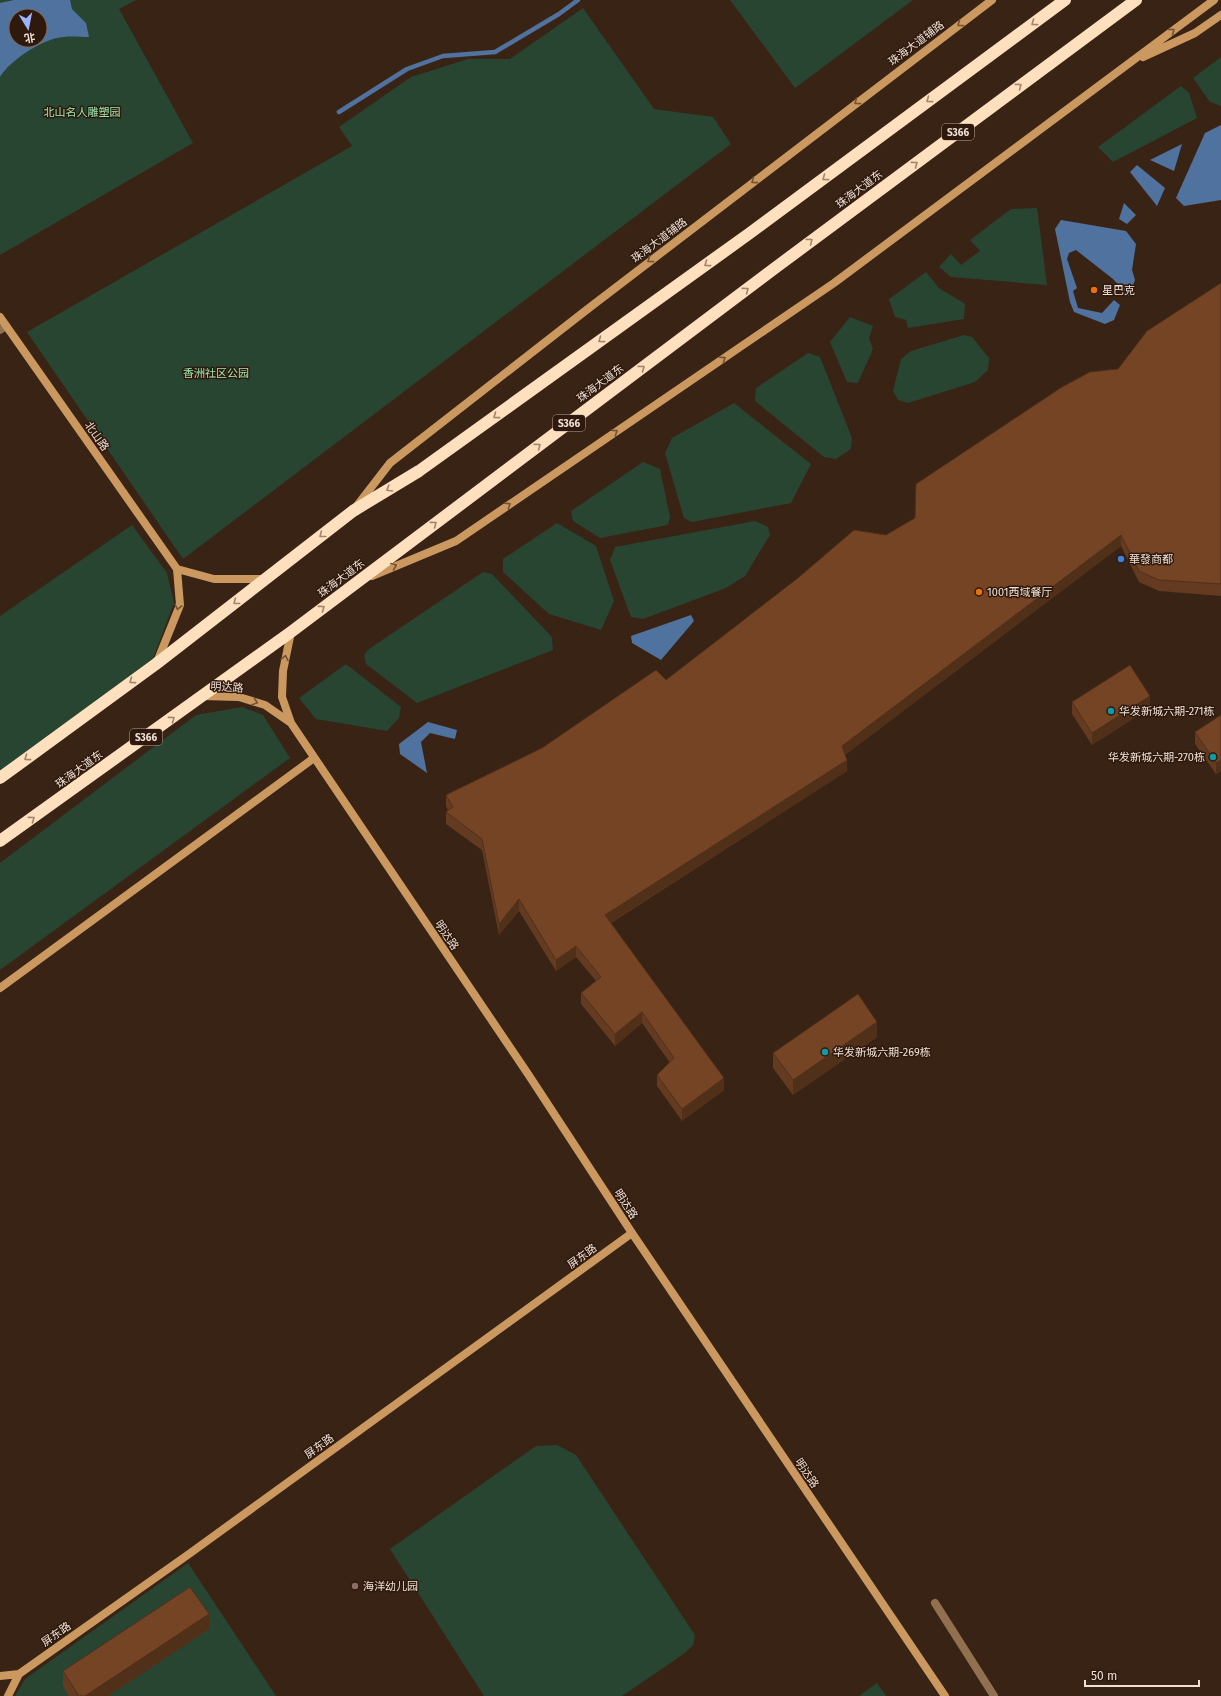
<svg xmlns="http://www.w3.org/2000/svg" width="1221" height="1696" viewBox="0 0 1221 1696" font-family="'Fira Sans','Noto Sans SC',sans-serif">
  <rect width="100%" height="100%" fill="#392315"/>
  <!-- green -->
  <path fill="#284532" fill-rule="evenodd" d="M 0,0 L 136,0 L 119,9 L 193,143 L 0,255 ZM 16,16 L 40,16 L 40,40 L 16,40 Z
    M 730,0 L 913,0 L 795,88 Z
    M 583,8 L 654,109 L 713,117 L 731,144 L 183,559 L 27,332 L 352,146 L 339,127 L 411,77 L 468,59 L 510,59 Z
    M 1221,57 L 1221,106 L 1210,102 L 1193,78 Z
    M 1181,86 L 1189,93 L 1197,118 L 1113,162 L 1098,147 Z
    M 1037,208 L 1047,285 L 951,277 L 939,267 L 951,254 L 961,265 L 980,251 L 970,240 L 1011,209 Z
    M 926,272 L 939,288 L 965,304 L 964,319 L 908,328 L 906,320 L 895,317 L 889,299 Z
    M 850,317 L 873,326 L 869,338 L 873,349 L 858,383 L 847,382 L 830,342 Z
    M 964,335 L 972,337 L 989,358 L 988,370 L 975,382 L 908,403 L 898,400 L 893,391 L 901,359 L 911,351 Z
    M 808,353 L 820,357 L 852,438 L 851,449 L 836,459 L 824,457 L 755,401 L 756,388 Z
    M 734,403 L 811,464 L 791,503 L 692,522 L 684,518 L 665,453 L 672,438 Z
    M 643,462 L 660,469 L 670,517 L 668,525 L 600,538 L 573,521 L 571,511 Z
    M 755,521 L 768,527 L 770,535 L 745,576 L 726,588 L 643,619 L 631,617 L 610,560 L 615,547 Z
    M 557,523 L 596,546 L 614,601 L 601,630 L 549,614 L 503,572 L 503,559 Z
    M 132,525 L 167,573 L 174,603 L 152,661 L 0,772 L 0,616 Z
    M 483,572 L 492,574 L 552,637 L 553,650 L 417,703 L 366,664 L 364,655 L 369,649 Z
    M 346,664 L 401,707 L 399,718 L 387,731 L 316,719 L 299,698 Z
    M 242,707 L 263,715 L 290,758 L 0,970 L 0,863 L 196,715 Z
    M 557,1445 L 576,1455 L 695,1635 L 693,1645 L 685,1653 L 622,1696 L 484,1696 L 390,1549 L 536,1446 Z
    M 188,1563 L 276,1696 L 15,1696 L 25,1679 Z
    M 877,1683 L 886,1696 L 859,1696 Z"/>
  <!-- water -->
  <path fill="#50729e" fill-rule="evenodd" d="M 14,0 L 70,0 L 72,9 L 86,23 L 89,37 C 81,37 72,36 64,37 C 44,38 10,60 0,77 L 0,3 ZM 16,16 L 40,16 L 40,40 L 16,40 Z
    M 1221,125 L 1221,200 L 1184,206 L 1176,198 L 1205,133 Z
    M 1182,144 L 1174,171 L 1150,160 Z
    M 1137,165 L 1165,188 L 1157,206 L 1130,172 Z
    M 1124,203 L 1136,215 L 1127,224 L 1119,219 Z
    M 1061,220 L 1126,231 L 1136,244 L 1132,270 L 1135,280 L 1129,296 L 1113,279 L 1076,250 L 1069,253 L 1067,259 L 1077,288 L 1073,291 L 1078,308 L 1102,313 L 1114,300 L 1120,305 L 1114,320 L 1105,324 L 1074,312 L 1070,302 L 1055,229 Z
    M 691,615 L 694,621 L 661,660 L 632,643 L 631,636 Z
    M 428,722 L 457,730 L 455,739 L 430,733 L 421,742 L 427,773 L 400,754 L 399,744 Z"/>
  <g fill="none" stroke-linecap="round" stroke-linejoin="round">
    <!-- stream -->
    <path stroke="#50729e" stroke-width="4.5" d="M 339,112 L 407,69 L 443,56 L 495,52 L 559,14 L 578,0"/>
    <!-- street -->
    <path stroke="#90704e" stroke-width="8" d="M 0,330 L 6,326
      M 935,1603 L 994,1696"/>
    <!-- secondary -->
    <path stroke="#cb9960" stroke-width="8" d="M 1143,57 L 1195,33 L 1221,15
      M 0,317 L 177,569 L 180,605 L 157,662
      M 356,507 L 390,463 L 589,308 L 992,0
      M 177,569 L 214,579 L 266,579
      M 372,576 L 456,541 L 834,283 L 1214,0
      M 291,632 L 283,671 L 282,697 L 291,723 L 528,1074 L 632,1233 L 945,1696
      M 202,696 L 239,697 L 265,705 L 291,723
      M 0,988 L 314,758
      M 0,1676 L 19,1674
      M 8,1696 L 19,1674 L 189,1554 L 632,1233"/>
    <!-- highway -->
    <path stroke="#ffe0be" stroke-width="12" d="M 0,778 L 156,664 L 353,511 L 419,471 L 750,233 L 1065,0
      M 0,841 L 291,632 L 779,265 L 1136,0"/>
  </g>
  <!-- wall -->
  <path fill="#643a20" d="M 1221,283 L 1221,596 L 1159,591 L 1139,582 L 1121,546 L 845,755 L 847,771 L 611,923 L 724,1090 L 682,1121 L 657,1086 L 657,1075 L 670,1063 L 642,1023 L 615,1046 L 581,1004 L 581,993 L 596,981 L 576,957 L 556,971 L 519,911 L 499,935 L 482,850 L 446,824 L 446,812 L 448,810 L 446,806 L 446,795 L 542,748 L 666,680 L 886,535 L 915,518 L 1118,369 Z
    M 1072,702 L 1150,708 L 1092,745 L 1072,714 Z
    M 1221,715 L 1221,771 L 1216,774 L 1195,744 L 1195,732 Z
    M 877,1037 L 793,1095 L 773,1068 L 773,1053 Z
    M 209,1629 L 108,1696 L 69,1696 L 63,1686 L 63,1671 Z"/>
  <!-- shaded-wall -->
  <path fill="#51301a" d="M 1121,535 L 1121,546 L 842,757 L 842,746 Z
    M 1150,696 L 1150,708 L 1092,745 L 1092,733 Z
    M 847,760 L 847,771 L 605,926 L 605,915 Z
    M 1221,760 L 1221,771 L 1216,774 L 1216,763 Z
    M 519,899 L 519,911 L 499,935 L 499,924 Z
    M 576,946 L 576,957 L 556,971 L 556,960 Z
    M 642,1012 L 642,1023 L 615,1046 L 615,1034 Z
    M 877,1022 L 877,1037 L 793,1095 L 793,1080 Z
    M 724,1078 L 724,1090 L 682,1121 L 682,1109 Z
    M 209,1614 L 209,1629 L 108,1696 L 85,1696 Z"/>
  <!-- building -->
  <path fill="#744425" stroke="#51301a" d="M 1221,283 L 1221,584 L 1159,580 L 1139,571 L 1121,535 L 842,746 L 847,760 L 605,915 L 724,1078 L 682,1109 L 657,1075 L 674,1058 L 642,1012 L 615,1034 L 581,993 L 601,977 L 576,946 L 556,960 L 519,899 L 499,924 L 482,839 L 446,812 L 453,807 L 446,795 L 542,748 L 656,670 L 666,680 L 798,578 L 854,530 L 886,535 L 915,518 L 916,484 L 1062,387 L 1090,372 L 1118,369 L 1147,331 Z
    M 1130,665 L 1150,696 L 1092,733 L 1072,702 Z
    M 1221,715 L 1221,760 L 1216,763 L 1195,732 Z
    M 858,994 L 877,1022 L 793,1080 L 773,1053 Z
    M 190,1587 L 209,1614 L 85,1696 L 79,1696 L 63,1671 Z"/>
  <!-- one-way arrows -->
  <defs><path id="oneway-chevron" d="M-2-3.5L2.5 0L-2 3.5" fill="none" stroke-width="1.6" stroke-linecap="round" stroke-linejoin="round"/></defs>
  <g stroke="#a1866e">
    <use href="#oneway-chevron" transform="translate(1034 23) rotate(144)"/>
    <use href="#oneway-chevron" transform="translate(1019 86) rotate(-37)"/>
    <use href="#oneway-chevron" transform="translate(929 100) rotate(144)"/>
    <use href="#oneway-chevron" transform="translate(915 164) rotate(-37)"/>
    <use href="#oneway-chevron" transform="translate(825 178) rotate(144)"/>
    <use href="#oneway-chevron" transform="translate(810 241) rotate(-37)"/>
    <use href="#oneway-chevron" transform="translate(707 264) rotate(144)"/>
    <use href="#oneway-chevron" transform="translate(746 290) rotate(-37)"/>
    <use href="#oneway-chevron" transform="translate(601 340) rotate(144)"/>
    <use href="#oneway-chevron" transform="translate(642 368) rotate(-37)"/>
    <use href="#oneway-chevron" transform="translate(496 416) rotate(144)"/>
    <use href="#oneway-chevron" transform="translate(538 446) rotate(-37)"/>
    <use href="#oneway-chevron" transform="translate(389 489) rotate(149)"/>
    <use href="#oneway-chevron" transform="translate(434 524) rotate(-37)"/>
    <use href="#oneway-chevron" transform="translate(322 535) rotate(142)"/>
    <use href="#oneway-chevron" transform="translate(236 602) rotate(142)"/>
    <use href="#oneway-chevron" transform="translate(322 608) rotate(-37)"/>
    <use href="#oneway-chevron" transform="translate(132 681) rotate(144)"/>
    <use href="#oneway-chevron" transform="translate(172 719) rotate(-36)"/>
    <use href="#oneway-chevron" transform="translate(27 758) rotate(144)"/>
    <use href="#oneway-chevron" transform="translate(32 819) rotate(-36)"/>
  </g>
  <g stroke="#755332">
    <use href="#oneway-chevron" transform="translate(960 24) rotate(143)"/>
    <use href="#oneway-chevron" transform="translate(1172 31) rotate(-37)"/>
    <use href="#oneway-chevron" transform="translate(857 102) rotate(143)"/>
    <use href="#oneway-chevron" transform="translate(754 181) rotate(143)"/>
    <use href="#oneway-chevron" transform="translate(650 260) rotate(143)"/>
    <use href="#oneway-chevron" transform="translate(723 359) rotate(-34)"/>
    <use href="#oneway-chevron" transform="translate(615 432) rotate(-34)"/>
    <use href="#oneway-chevron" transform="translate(508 505) rotate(-34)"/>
    <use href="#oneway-chevron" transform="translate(394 566) rotate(-22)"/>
    <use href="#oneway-chevron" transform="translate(178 607) rotate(104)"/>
    <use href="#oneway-chevron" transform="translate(285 658) rotate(-78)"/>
    <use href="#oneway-chevron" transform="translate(255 702) rotate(18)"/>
  </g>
  <!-- markers -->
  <g fill="#e8710a" stroke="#2e190c" stroke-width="1.5">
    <circle cx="1094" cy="290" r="4"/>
    <circle cx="979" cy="592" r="4"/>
  </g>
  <circle fill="#3f7fe0" stroke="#2e190c" stroke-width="1.5" cx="1121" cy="559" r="4"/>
  <g fill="#0f9aa8" stroke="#2e190c" stroke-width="1.5">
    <circle cx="1111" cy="711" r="4"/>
    <circle cx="1213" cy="757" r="4"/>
    <circle cx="825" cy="1052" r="4"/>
  </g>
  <circle fill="#8d6e63" stroke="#2e190c" stroke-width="1.5" cx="355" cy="1586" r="4"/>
  <g text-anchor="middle" stroke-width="3" stroke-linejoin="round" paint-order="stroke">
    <!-- shield labels -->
    <g fill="#2e190c" stroke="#b5a49a" stroke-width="1">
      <rect x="942" y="124" width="32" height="16" rx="3"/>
      <rect x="553" y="415" width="32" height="16" rx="3"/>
      <rect x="130" y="729" width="32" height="16" rx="3"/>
    </g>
    <g font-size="10" font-weight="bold" fill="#efe0d7">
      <text x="958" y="136">S366</text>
      <text x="569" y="427">S366</text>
      <text x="146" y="741">S366</text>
    </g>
    <!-- street labels -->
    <g font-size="11" fill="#efe0d7" stroke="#2e190c">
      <text transform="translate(916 43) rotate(-37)" y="4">珠海大道辅路</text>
      <text transform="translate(859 189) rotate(-37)" y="4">珠海大道东</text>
      <text transform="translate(659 240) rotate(-37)" y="4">珠海大道辅路</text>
      <text transform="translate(600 383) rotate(-37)" y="4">珠海大道东</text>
      <text transform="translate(97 436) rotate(55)" y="4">北山路</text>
      <text transform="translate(341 578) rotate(-37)" y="4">珠海大道东</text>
      <text transform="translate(227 687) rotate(4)" y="4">明达路</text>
      <text transform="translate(79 769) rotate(-36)" y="4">珠海大道东</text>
      <text transform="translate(447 935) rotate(56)" y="4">明达路</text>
      <text transform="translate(626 1204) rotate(57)" y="4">明达路</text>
      <text transform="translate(582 1256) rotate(-36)" y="4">屏东路</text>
      <text transform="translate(319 1446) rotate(-36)" y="4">屏东路</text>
      <text transform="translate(807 1473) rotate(56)" y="4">明达路</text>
      <text transform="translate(56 1634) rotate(-35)" y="4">屏东路</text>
    </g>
    <!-- park labels -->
    <g font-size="11" fill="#97e7b0" stroke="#2e190c">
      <text x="82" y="116">北山名人雕塑园</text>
      <text x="216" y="377">香洲社区公园</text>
    </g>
    <!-- poi labels -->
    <g font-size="11" fill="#efe0d7" stroke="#2e190c" text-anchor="start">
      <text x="1102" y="294">星巴克</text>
      <text x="1129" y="563">華發商都</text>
      <text x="987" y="596">1001西域餐厅</text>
      <text x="1119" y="715">华发新城六期-271栋</text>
      <text x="1205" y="761" text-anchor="end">华发新城六期-270栋</text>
      <text x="833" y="1056">华发新城六期-269栋</text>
      <text x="363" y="1590">海洋幼儿园</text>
    </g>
  </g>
  <!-- north arrow -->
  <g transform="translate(28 28) rotate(170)"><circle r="19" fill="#2e190c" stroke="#7b695d"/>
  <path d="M0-3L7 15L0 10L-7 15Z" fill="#9ab5fd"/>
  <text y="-6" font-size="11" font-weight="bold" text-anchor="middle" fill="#efe0d7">北</text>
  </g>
  <!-- scale -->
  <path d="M1085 1680v6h114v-6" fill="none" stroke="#efe0d7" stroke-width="2"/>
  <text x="1091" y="1680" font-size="12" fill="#efe0d7" stroke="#2e190c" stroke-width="3" paint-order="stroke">50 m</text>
</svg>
